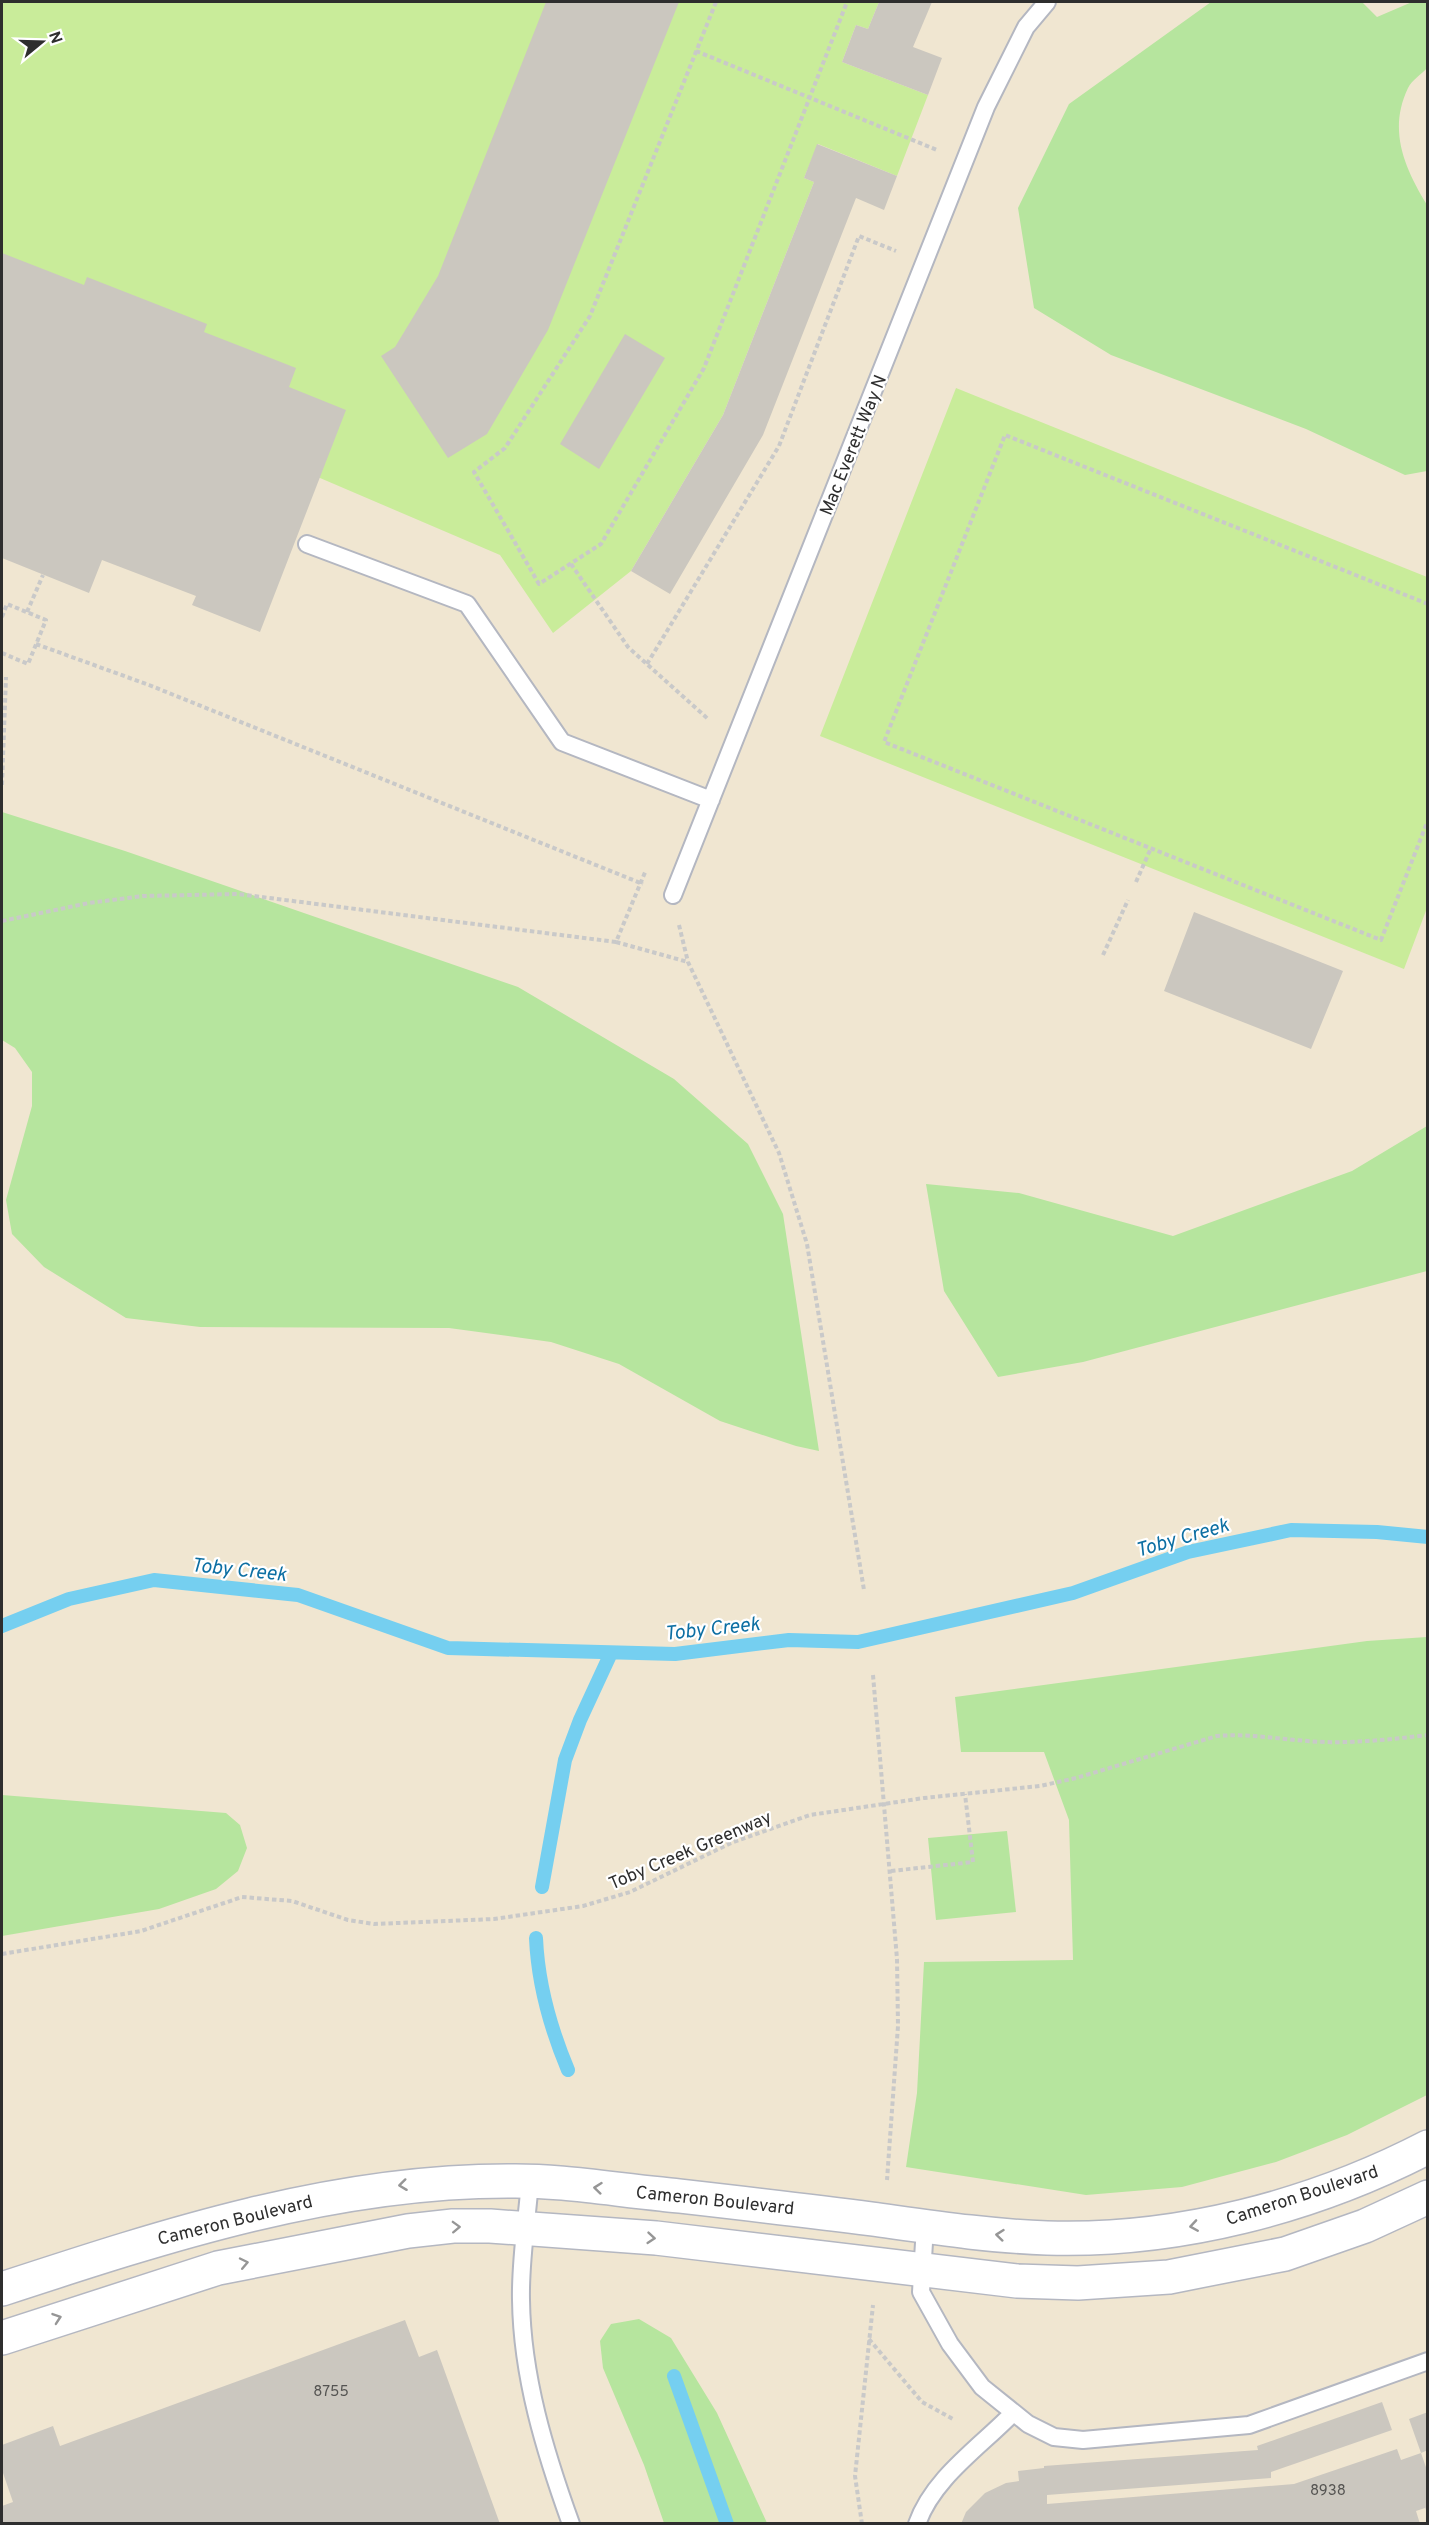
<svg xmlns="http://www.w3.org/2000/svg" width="1429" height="2525" viewBox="0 0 1429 2525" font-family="Overpass,sans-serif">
  <rect width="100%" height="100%" fill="#efe9e1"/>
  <!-- education -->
  <path fill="#f0e6d1" d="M 2,2 L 1427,2 L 1427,2523 L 2,2523 Z"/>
  <!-- green -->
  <path fill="#b6e59e" d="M 1211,2 L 1362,2 L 1377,17 L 1412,2 L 1427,2 L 1427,68 C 1422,74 1412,80 1408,88 C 1388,130 1404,167 1427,205 L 1427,471 L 1405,475 L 1306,429 L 1111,355 L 1034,308 L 1018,208 L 1069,104 Z
    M 2,812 L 125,851 L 518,987 L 674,1079 L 748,1144 L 783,1214 L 819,1451 L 796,1446 L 720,1421 L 619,1364 L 551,1342 L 449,1328 L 200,1327 L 126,1318 L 44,1267 L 12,1234 L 6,1200 L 32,1106 L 32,1072 L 15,1048 L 2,1040 Z
    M 1427,1126 L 1427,1271 L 1083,1362 L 998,1377 L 944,1291 L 926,1184 L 1019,1193 L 1173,1236 L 1352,1171 Z
    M 1427,1637 L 1427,2095 L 1347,2135 L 1276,2162 L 1182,2187 L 1086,2195 L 906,2167 L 917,2093 L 924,1962 L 1073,1960 L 1069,1820 L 1044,1752 L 961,1752 L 955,1697 L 1367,1641 Z
    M 2,1795 L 226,1813 L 240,1825 L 247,1848 L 238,1871 L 216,1889 L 159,1909 L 2,1936 Z
    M 1007,1831 L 1016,1912 L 936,1920 L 928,1838 Z
    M 639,2319 L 671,2338 L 717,2413 L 767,2523 L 664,2523 L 644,2465 L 603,2368 L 600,2341 L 611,2324 Z"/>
  <!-- pitch -->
  <path fill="#c9ec9a" d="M 2,2 L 879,2 L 868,29 L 856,25 L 842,62 L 928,95 L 897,176 L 818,144 L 804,178 L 814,182 L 723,415 L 631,571 L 553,633 L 500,555 L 320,478 L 2,358 Z
    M 956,388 L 1427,577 L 1427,908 L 1404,969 L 820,736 Z"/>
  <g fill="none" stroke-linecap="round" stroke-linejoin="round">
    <!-- stream -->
    <path stroke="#75cff0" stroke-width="14" d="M 2,1626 L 69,1599 L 154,1580 L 298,1595 L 448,1648 L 675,1654 L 789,1640 L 858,1642 L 1073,1593 L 1188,1552 L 1291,1530 L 1377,1532 L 1428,1537
      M 542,1887 L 565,1760 L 580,1720 L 611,1653
      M 536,1938 C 538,1985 550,2027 568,2070
      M 674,2376 L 727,2524"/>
  </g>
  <!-- building -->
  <path fill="#cbc7bf" d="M 546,2 L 679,2 L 548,330 L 487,434 L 448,458 L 381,356 L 395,347 L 438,276 Z
    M 879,2 L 932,2 L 913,47 L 942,58 L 928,95 L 842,62 L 856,25 L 868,29 Z
    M 817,144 L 897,176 L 884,210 L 856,198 L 763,435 L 670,594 L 631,571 L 723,415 L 814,182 L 804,178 Z
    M 2,253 L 84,285 L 87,277 L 207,324 L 204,332 L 296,368 L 289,387 L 346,410 L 260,632 L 192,605 L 196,596 L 102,560 L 89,593 L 2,558 Z
    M 625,334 L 665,358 L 599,469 L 560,444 Z
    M 1194,912 L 1343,971 L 1311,1049 L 1164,991 Z
    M 405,2320 L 419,2357 L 437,2350 L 500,2524 L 2,2524 L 2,2506 L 13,2502 L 2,2470 L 2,2445 L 53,2426 L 60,2446 Z
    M 1382,2402 L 1392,2430 L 1271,2472 L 1271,2478 L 1047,2495 L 1047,2504 L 1294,2484 L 1397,2449 L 1401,2460 L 1421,2453 L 1428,2473 L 1428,2507 L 1416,2511 L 1420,2524 L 961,2524 L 966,2512 L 985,2493 L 1006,2483 L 1019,2481 L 1018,2471 L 1044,2468 L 1044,2466 L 1258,2450 L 1257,2446 Z
    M 1428,2412 L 1428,2450 L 1421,2453 L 1409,2419 Z"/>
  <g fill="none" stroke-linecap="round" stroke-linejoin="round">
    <!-- lane casing -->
    <g stroke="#b4b7c1" stroke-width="20">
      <path id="lane" d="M 307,544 L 467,604 L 562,742 L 711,800
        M 673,895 L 986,107 L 1026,27 L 1047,2
        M 530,2181 C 527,2220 520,2261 521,2300 C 522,2377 545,2452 571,2524
        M 925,2226 L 921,2292 L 950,2344 L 982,2387 L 1028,2424 L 1054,2437 L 1083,2440 L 1249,2425 L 1428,2361
        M 917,2524 C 933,2478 980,2447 1013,2413"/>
    </g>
    <!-- secondary casing -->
    <g stroke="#b4b7c1" stroke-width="36">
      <path id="secondary" d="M 2,2289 C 167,2235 332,2181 508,2181 C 559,2180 610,2189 661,2194 C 731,2202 802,2210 872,2219 C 930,2227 988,2236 1047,2238 C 1177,2242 1312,2207 1428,2147
        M 2,2338 L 218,2268 L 408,2231 L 453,2226 L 490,2226 L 656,2238 L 1017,2281 L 1078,2283 L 1169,2277 L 1285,2254 L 1365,2226 L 1428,2197"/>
    </g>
    <!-- path -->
    <path stroke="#c9c9c9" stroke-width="4" stroke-dasharray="4.5 3" stroke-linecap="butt" d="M 716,2 L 590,316 L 505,448 L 474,472 L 539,584 L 601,544 L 704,368 L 847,2
      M 696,51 L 937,150
      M 571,564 L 628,647 L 708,719
      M 1428,604 L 1005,435 L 884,742 L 1381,940 L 1428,820
      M 27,612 L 43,575
      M 2,617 L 7,604 L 46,620 L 28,664 L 2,653
      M 36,644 L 149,685 L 643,884
      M 647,664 L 779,446 L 859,236 L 896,251
      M 2,785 L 6,677
      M 1136,882 L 1151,848
      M 2,921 L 89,903 L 143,896 L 238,894 L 616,942 L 646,870
      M 679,925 L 688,962 L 779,1153 L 807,1244 L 864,1590
      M 616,942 L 688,962
      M 1103,955 L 1128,900
      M 873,1675 L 897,1959 L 898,2026 L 887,2180
      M 891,1871 L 973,1862 L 965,1794
      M 2,1954 L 141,1931 L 242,1897 L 292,1901 L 348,1920 L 374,1924 L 494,1919 L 583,1906 L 630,1892 L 731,1843 L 810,1815 L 924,1798 L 1040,1786 L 1076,1778 L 1217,1736 C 1253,1733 1289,1741 1325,1742 C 1359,1743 1393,1739 1428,1735
      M 869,2339 L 922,2402 L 953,2419
      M 1427,2507 L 1428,2509
      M 862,2524 L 855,2476 L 873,2305"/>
    <!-- lane -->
    <use href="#lane" stroke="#fff" stroke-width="16"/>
    <!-- secondary -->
    <use href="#secondary" stroke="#fff" stroke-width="33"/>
  </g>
  <!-- one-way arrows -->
  <defs><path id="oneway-chevron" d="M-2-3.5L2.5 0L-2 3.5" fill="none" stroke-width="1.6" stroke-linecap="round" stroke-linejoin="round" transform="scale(1.5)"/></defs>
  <g stroke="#969696">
    <use href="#oneway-chevron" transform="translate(403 2185) rotate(173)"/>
    <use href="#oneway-chevron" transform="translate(598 2188) rotate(-174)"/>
    <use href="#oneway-chevron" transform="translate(1194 2226) rotate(171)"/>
    <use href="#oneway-chevron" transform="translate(456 2227) rotate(-2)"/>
    <use href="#oneway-chevron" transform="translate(1000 2235) rotate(-174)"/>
    <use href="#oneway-chevron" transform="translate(651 2238) rotate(5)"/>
    <use href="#oneway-chevron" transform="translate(244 2263) rotate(-12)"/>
    <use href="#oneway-chevron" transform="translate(57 2318) rotate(-19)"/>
  </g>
  <g text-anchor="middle" stroke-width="4.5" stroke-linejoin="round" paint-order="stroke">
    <!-- number labels -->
    <g font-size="15" fill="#555452">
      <text x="331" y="2396">8755</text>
      <text x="1328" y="2495">8938</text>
    </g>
    <!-- street labels -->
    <g font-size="18" fill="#2e2e2e" stroke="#fff">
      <text transform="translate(853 445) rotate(-68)" y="6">Mac Everett Way N</text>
      <text transform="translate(690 1850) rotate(-23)" y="6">Toby Creek Greenway</text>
      <text transform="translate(1302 2195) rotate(-18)" y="6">Cameron Boulevard</text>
      <text transform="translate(715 2200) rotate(6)" y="6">Cameron Boulevard</text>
      <text transform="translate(235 2220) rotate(-14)" y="6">Cameron Boulevard</text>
    </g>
    <!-- water labels -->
    <g font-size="20" font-style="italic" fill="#0d6fa3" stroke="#fff">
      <text transform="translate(1182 1537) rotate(-16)" y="7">Toby Creek</text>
      <text transform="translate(239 1569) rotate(6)" y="7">Toby Creek</text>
      <text transform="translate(712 1628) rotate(-6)" y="7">Toby Creek</text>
    </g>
  </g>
  <!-- border -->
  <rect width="1429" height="2525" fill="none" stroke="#2e2e2e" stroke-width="6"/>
  <!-- north arrow -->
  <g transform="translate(42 42) rotate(71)" stroke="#ffffff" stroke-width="4.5" paint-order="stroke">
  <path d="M0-4.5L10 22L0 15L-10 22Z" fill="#2e2e2e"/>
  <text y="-9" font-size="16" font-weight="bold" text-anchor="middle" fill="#2e2e2e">N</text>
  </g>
</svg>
